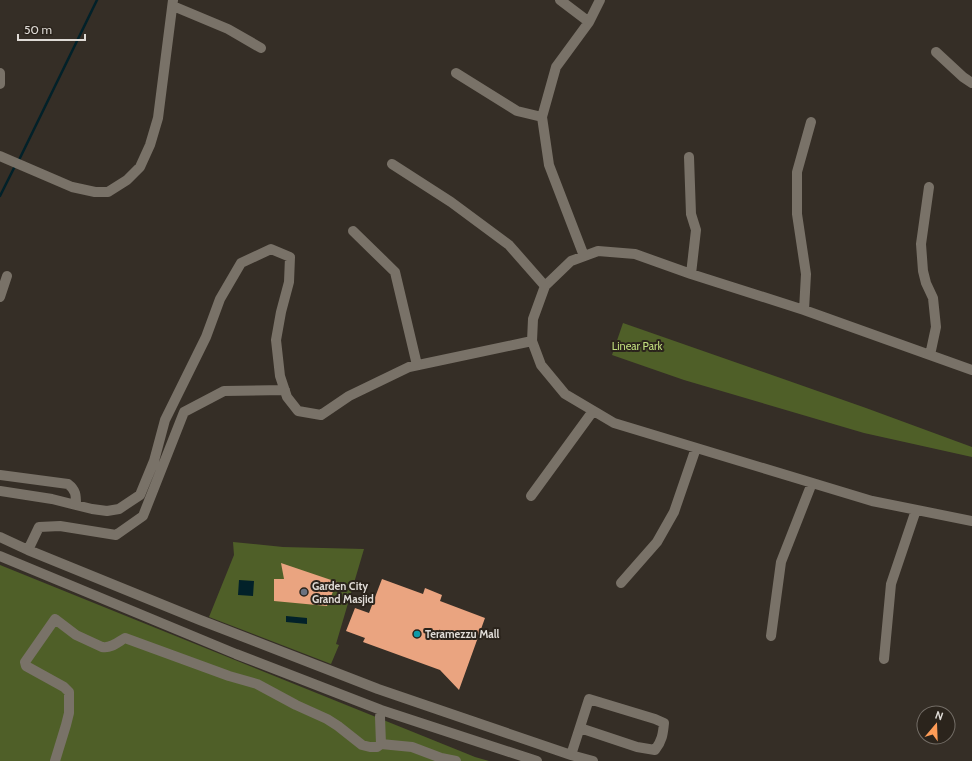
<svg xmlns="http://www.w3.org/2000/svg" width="972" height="761" viewBox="0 0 972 761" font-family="Cabin,sans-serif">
  <rect width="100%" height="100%" fill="#352e26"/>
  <!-- green -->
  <path fill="#4f5f28" d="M 623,323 L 866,408 L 972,447 L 972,457 L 864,433 L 684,380 L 612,355 Z
    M 233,542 L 283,547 L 364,549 L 336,644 L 339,645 L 331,664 L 209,617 L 234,555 Z
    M 0,565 L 475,757 L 489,761 L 0,761 Z"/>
  <!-- water -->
  <path fill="#022129" d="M 239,580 L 254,581 L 253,596 L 238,595 Z
    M 286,616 L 307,618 L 307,624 L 286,622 Z"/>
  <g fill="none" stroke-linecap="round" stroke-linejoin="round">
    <!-- stream -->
    <path stroke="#022129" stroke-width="2.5" d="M 18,162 L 97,0
      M 0,196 L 15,166"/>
  </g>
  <!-- building -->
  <path fill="#eaa480" d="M 281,563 L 337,582 L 327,606 L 274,601 L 274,579 L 284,579 Z
    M 382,579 L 423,594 L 425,588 L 442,595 L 440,601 L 485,618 L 459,690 L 440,670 L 363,642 L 365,638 L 346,631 L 355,608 L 369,613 Z"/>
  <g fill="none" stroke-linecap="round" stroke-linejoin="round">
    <!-- minor -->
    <path stroke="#797268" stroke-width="10" d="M 560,0 L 589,22
      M 173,6 L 228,29 L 261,48
      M 936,52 L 963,77 L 972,83
      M 0,73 L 0,84
      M 456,73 L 517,111 L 542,117
      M 0,156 L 72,187 L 95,192 L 108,192 L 127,180 L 140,167 L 150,145 L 158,118 L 173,0
      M 689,157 L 691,214 L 696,230 L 691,274
      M 392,164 L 451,202 L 509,245 L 545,286
      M 929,187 L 921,244 L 923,271 L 926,283 L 933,298 L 936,327 L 930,355
      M 353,231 L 395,272 L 417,365
      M 584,256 L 549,165 L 542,117 L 556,67 L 589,22 L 600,0
      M 0,297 L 7,276
      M 804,310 L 806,274 L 797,214 L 797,172 L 811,122
      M 532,341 L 533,319 L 545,286 L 571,261 L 598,251 L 635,254 L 691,274 L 804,310 L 972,370
      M 0,475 L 68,484 C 76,490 76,495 76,505
      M 0,491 L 52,499 L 92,509 L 107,511 L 119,509 L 140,495 L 154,461 L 165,420 L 206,337 L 220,299 L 241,263 L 271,249 L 290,257 L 289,282 L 281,312 L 276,340 L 280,376 L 287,397 L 298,411 L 321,415 L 349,396 L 409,367 L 532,341 L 541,365 L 565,394 L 614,423 L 872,501 L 972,521
      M 531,496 L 593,411
      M 0,537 L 28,550 L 200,620 L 378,689 L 571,755 L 593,761
      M 28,550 L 39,527 L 60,526 L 116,535 L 143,516 L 184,412 L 224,391 L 285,390
      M 0,556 L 236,654 L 381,710 L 537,761
      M 621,583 L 657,542 L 674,512 L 696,448
      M 771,636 L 781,562 L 812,483
      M 884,659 L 891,584 L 916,510
      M 381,710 L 380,717 L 381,744 L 412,747 L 441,758 L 456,761
      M 571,755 L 589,699 L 655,719 L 664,723 C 663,734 662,741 655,750 L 637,747 L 580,728
      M 55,761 L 66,725 L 69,713 L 69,692 L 64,687 L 26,666 L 25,662 L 55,619 L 76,635 L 102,647 C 111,649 118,642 125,638 L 229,676 L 257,684 L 296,705 L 327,719 L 338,726 L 362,745 L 370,747 L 377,747 L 381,744"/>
  </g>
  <!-- markers -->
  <circle fill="#6b7280" stroke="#2b241c" stroke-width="1.5" cx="304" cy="592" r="4"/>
  <circle fill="#0f9aa8" stroke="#2b241c" stroke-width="1.5" cx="417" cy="634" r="4"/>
  <g text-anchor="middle" stroke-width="4" stroke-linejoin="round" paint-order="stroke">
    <!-- park labels -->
    <g font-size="11" fill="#c0dd7d" stroke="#2b241c">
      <text x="637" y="350">Linear Park</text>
    </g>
    <!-- poi labels -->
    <g font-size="11" font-weight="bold" fill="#dfdbd6" stroke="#2b241c" text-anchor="start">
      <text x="312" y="590">Garden City<tspan x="312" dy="13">Grand Masjid</tspan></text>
      <text x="425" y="638">Teramezzu Mall</text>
    </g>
  </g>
  <!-- north arrow -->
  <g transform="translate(936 725) rotate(19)"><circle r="19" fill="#2b241c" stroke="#736d66"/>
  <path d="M0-3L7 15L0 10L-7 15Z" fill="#fe9c57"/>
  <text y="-6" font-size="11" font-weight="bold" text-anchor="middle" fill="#dfdbd6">N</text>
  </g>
  <!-- scale -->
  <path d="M18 34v6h67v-6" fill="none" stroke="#dfdbd6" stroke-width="2"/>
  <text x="24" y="34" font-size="12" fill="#dfdbd6" stroke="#2b241c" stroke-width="3" paint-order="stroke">50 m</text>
</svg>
